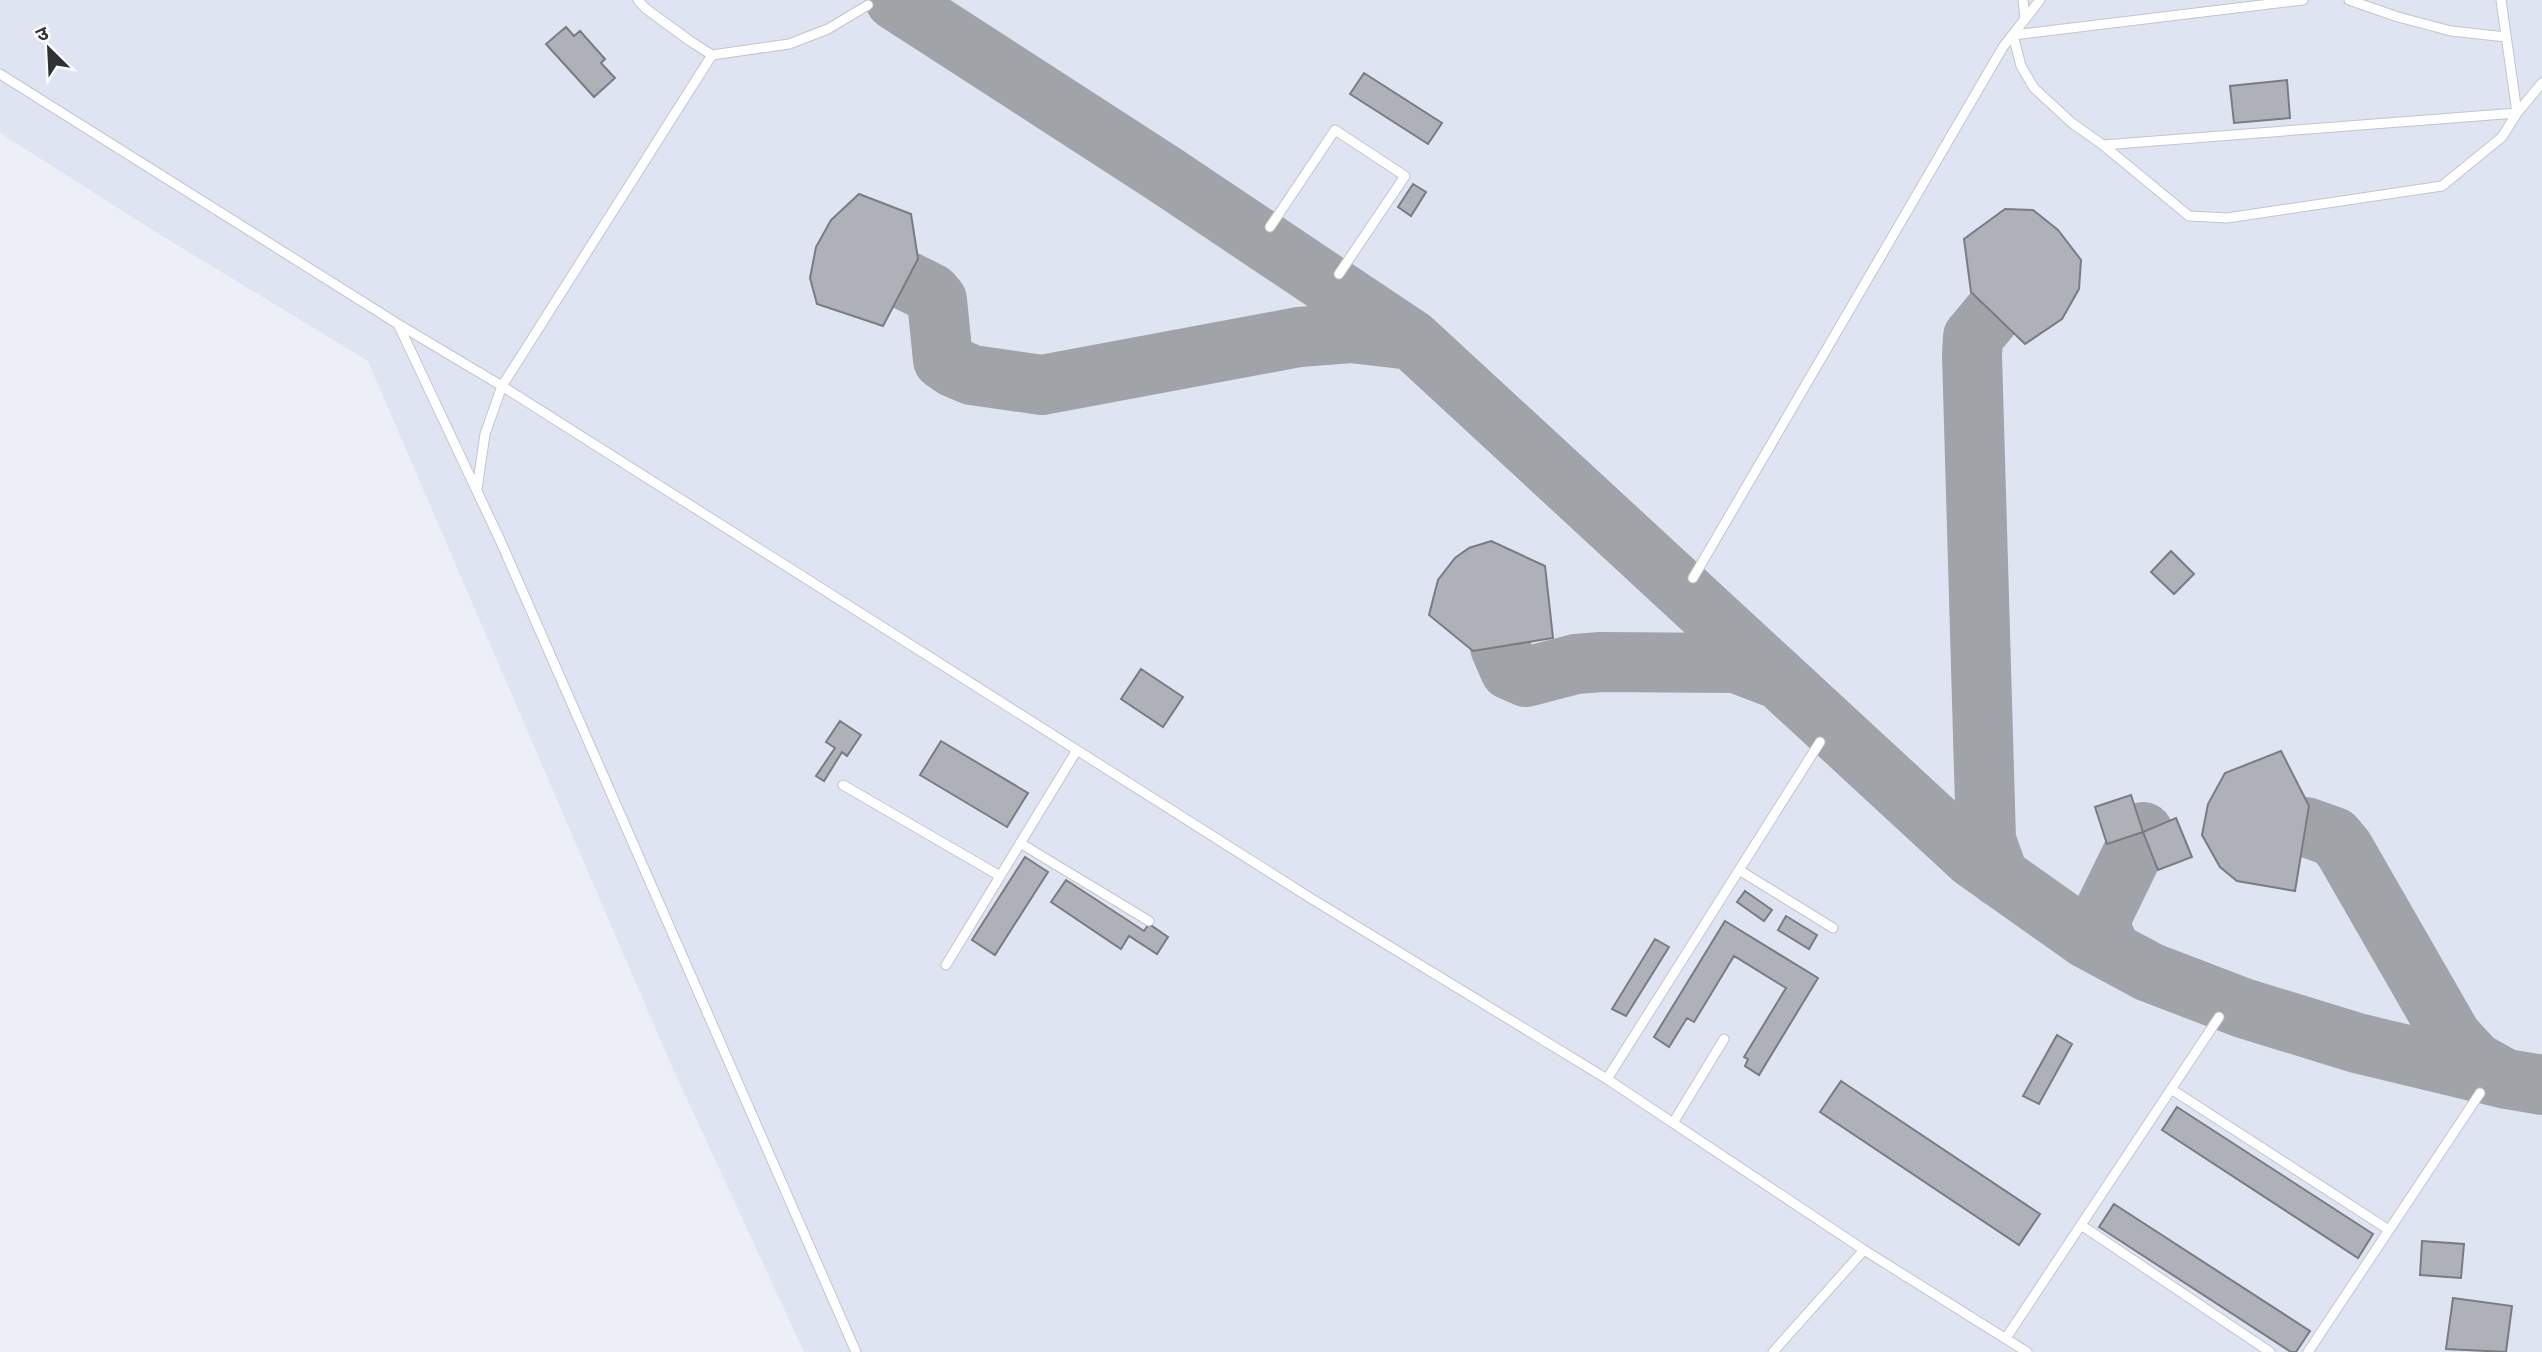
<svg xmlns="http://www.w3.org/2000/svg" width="2542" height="1352" viewBox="0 0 2542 1352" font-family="Jost,'Noto Sans Devanagari',sans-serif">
  <rect width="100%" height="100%" fill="#eceff6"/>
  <!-- built -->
  <path fill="#dee4f2" d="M 0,0 L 2542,0 L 2542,1352 L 804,1352 L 669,1060 L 368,361 L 159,234 L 0,133 Z"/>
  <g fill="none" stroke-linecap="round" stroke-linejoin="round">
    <!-- taxiway -->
    <path stroke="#a0a3a8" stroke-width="60" d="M 895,0 L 1164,174 L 1412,340 L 1973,858 L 2086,938 L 2149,972 L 2243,1008 L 2357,1043 L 2507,1079 L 2542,1085
      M 907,281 L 931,293 L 937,300 L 943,360 L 953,367 L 972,375 L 1042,385 L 1299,337 L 1351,333 L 1411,340
      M 1993,313 L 1973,337 L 1972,355 L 1986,840 L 1999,877
      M 1500,647 L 1510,670 L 1526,677 L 1576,664 L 1601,662 L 1736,663 L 1775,678
      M 2306,827 L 2334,837 L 2344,849 L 2452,1037 L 2475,1062 L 2500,1076
      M 2111,951 L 2101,928 L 2103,914 L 2143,832"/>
  </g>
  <!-- building -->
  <path fill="#aeb1b7" stroke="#797c81" stroke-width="2" d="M 566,27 L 574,36 L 580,31 L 605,59 L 601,63 L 615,78 L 594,97 L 546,44 Z
    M 1364,73 L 1442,123 L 1428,144 L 1350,94 Z
    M 2287,80 L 2290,118 L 2234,123 L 2230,86 Z
    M 1413,184 L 1426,192 L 1411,216 L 1398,207 Z
    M 859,194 L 911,214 L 918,259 L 883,326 L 817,304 L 810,278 L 816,247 L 831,220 Z
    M 2005,209 L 2033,210 L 2058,230 L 2081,260 L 2079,289 L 2062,319 L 2025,344 L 1971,292 L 1964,239 Z
    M 1491,541 L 1545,566 L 1553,638 L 1473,651 L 1429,615 L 1438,580 L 1455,558 L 1469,548 Z
    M 2171,551 L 2194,574 L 2174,594 L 2151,572 Z
    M 1141,669 L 1183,697 L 1163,727 L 1121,699 Z
    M 840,721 L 861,735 L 847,756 L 842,752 L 824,781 L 816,776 L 835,748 L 826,742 Z
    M 941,741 L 1028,793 L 1007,827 L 920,775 Z
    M 2281,751 L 2309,806 L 2295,891 L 2237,881 L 2220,867 L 2202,835 L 2208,804 L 2225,773 Z
    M 2131,795 L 2143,832 L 2107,844 L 2095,807 Z
    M 2176,818 L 2192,857 L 2158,870 L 2143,832 Z
    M 1025,857 L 1048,872 L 995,955 L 972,940 Z
    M 1066,880 L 1144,931 L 1149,924 L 1168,937 L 1157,954 L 1129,936 L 1121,949 L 1051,902 Z
    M 1745,891 L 1772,910 L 1764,921 L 1737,902 Z
    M 1786,916 L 1817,935 L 1809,949 L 1778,930 Z
    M 1725,921 L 1818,978 L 1759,1075 L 1745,1066 L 1748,1059 L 1744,1057 L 1786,988 L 1734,956 L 1694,1022 L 1687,1018 L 1669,1047 L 1654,1037 Z
    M 1655,939 L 1669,947 L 1626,1016 L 1612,1009 Z
    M 2057,1035 L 2072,1044 L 2039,1104 L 2023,1096 Z
    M 1841,1081 L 2040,1214 L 2019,1245 L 1820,1112 Z
    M 2177,1107 L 2373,1234 L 2358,1258 L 2162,1130 Z
    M 2114,1204 L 2310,1331 L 2296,1352 L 2291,1352 L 2099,1227 Z
    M 2422,1241 L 2464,1244 L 2461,1278 L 2420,1275 Z
    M 2453,1298 L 2512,1306 L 2506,1352 L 2446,1349 Z"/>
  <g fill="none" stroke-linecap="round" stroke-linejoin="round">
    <!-- lane casing -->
    <g stroke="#c2c5cb" stroke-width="11">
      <path id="lane" d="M 638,0 L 645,8 L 690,41 L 712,55 L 789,44 L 828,29 L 868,5
        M 2023,0 L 2025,19
        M 2303,0 L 2013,35 L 2021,66 L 2034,88 L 2072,123 L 2103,145 L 2189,216 L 2227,218 L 2442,186 L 2502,137 L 2517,113 L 2542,83
        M 2349,0 L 2398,17 L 2451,31 L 2506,37
        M 2501,0 L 2517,113
        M 0,74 L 398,324 L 502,386 L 1312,899 L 1607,1079 L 1864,1250 L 2027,1352
        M 2103,145 L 2517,113
        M 1270,227 L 1335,130 L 1405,176 L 1339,274
        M 399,326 L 500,540 L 856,1352
        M 477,489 L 485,434 L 502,386 L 712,55
        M 1693,578 L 2003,47 L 2040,0
        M 843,785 L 1000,876
        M 1020,843 L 1149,921
        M 1739,870 L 1833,928
        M 946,965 L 1077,750
        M 1607,1079 L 1820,742
        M 2171,1089 L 2389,1230
        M 1673,1123 L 1724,1039
        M 2081,1225 L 2270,1352
        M 2006,1338 L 2219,1017
        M 1773,1352 L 1864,1250
        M 2308,1352 L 2480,1093"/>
    </g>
    <!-- lane -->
    <use href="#lane" stroke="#fff" stroke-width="9"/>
  </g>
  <!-- north arrow -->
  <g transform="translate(49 49) rotate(336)" stroke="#fbfcff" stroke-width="5" paint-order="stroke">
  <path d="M0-5L12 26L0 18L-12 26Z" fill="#303133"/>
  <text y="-10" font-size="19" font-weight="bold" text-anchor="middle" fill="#303133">उ</text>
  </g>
</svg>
